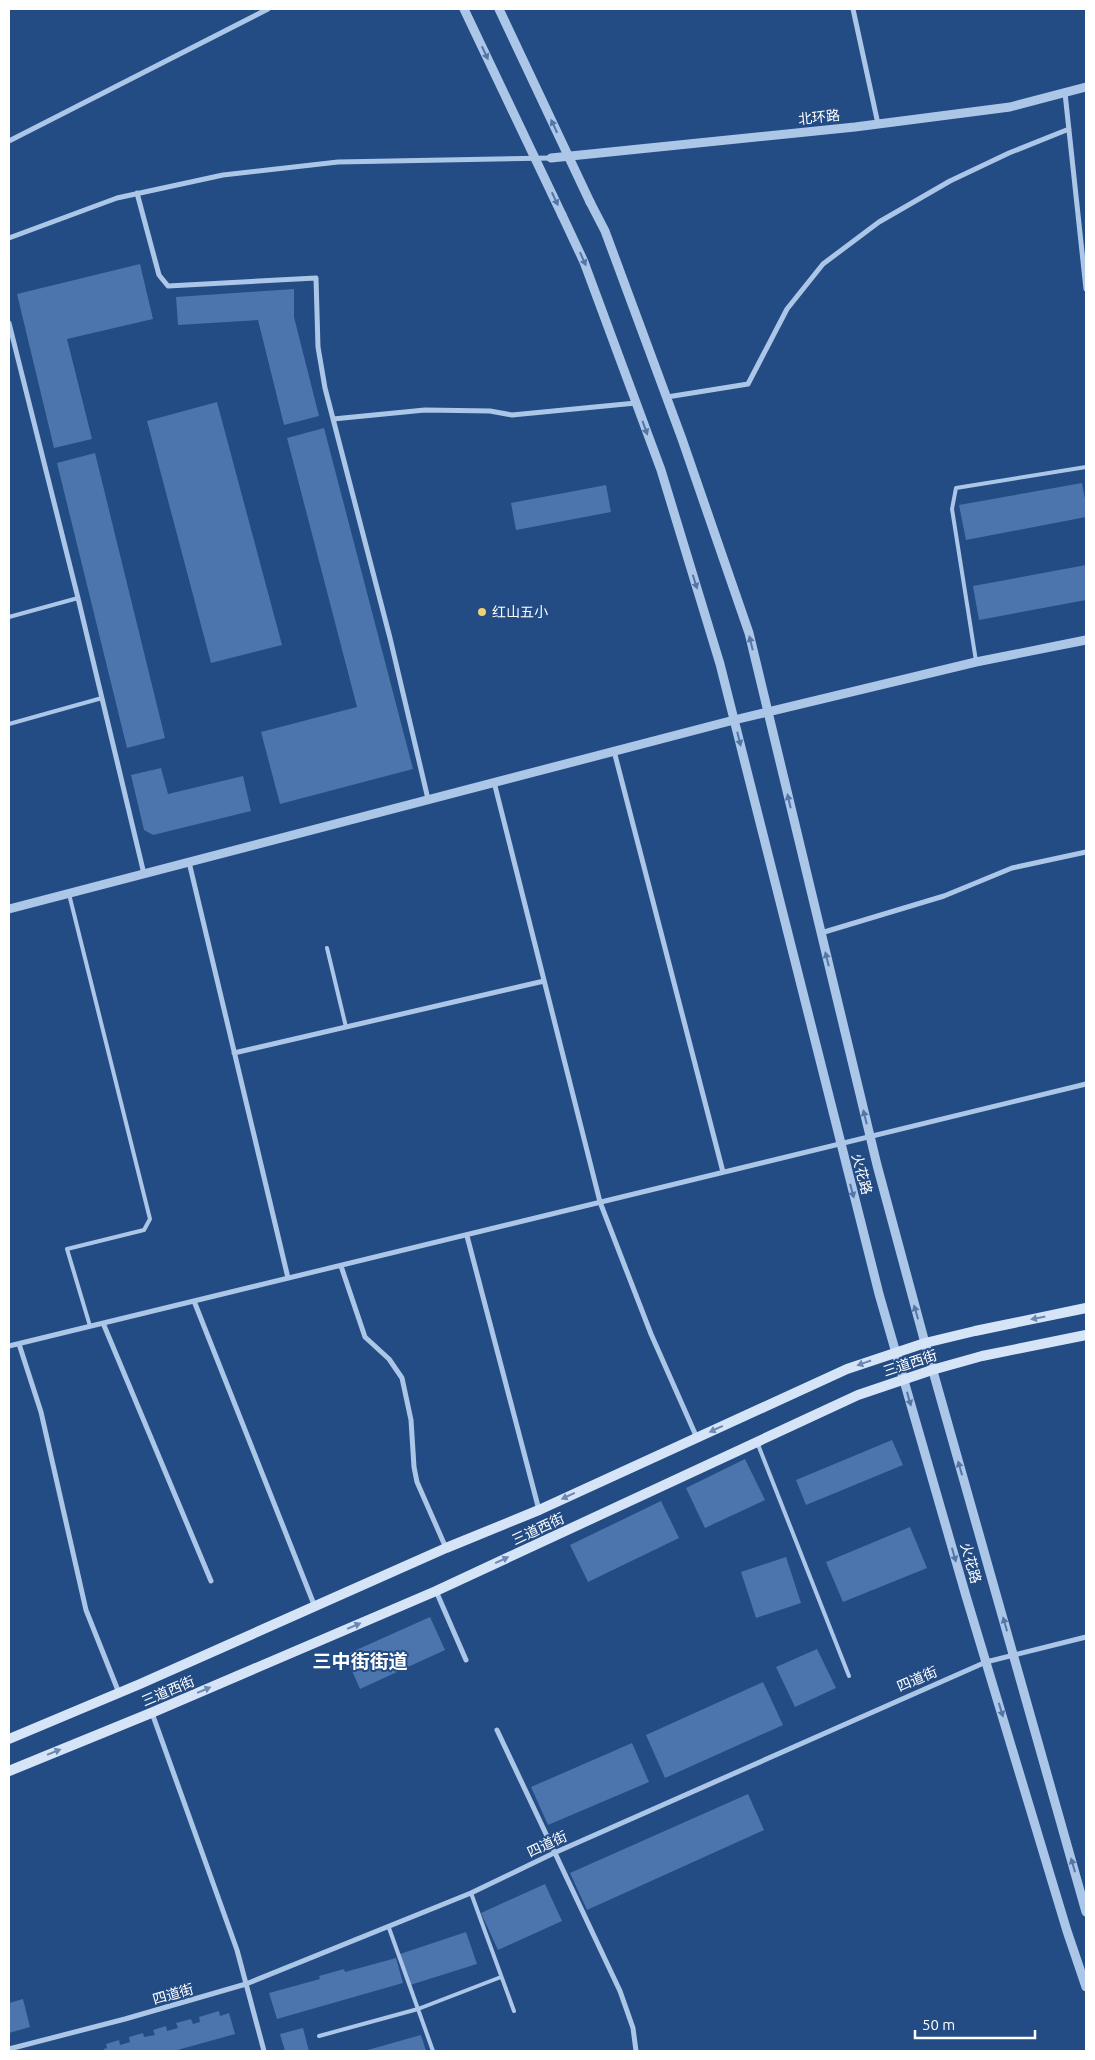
<svg xmlns="http://www.w3.org/2000/svg" width="1095" height="2060" viewBox="0 0 1095 2060" font-family="Ubuntu,'Noto Sans SC',sans-serif">
  <rect width="100%" height="100%" fill="#234b84"/>
  <!-- building -->
  <path fill="#4b75ac" d="M 140,264 L 153,319 L 67,339 L 92,439 L 54,448 L 17,294 Z
    M 294,289 L 294,317 L 319,416 L 284,425 L 258,320 L 178,325 L 176,297 Z
    M 217,402 L 282,645 L 211,663 L 147,421 Z
    M 324,428 L 413,769 L 280,804 L 261,732 L 357,707 L 287,438 Z
    M 95,453 L 165,738 L 127,748 L 57,463 Z
    M 1082,483 L 1086,504 L 1086,517 L 966,540 L 959,505 Z
    M 606,485 L 611,512 L 516,530 L 511,503 Z
    M 1086,565 L 1086,600 L 979,620 L 973,586 Z
    M 161,768 L 168,794 L 243,776 L 251,811 L 153,835 L 144,830 L 131,775 Z
    M 892,1440 L 903,1465 L 806,1505 L 796,1480 Z
    M 745,1459 L 765,1500 L 705,1528 L 686,1488 Z
    M 661,1501 L 679,1538 L 588,1582 L 570,1545 Z
    M 910,1527 L 927,1568 L 843,1602 L 826,1562 Z
    M 786,1557 L 801,1603 L 756,1618 L 741,1572 Z
    M 430,1617 L 445,1650 L 360,1689 L 345,1655 Z
    M 817,1649 L 836,1688 L 795,1707 L 776,1667 Z
    M 763,1682 L 783,1725 L 665,1778 L 646,1735 Z
    M 632,1743 L 649,1782 L 548,1825 L 531,1787 Z
    M 748,1794 L 764,1830 L 587,1910 L 570,1873 Z
    M 545,1884 L 562,1921 L 498,1950 L 481,1913 Z
    M 466,1932 L 477,1964 L 410,1985 L 400,1954 Z
    M 396,1958 L 403,1983 L 277,2019 L 269,1993 L 320,1979 L 319,1976 L 344,1969 L 345,1972 Z
    M 23,1999 L 30,2027 L 9,2033 L 9,2003 Z
    M 219,2011 L 220,2016 L 229,2013 L 235,2034 L 174,2051 L 104,2051 L 104,2049 L 107,2048 L 106,2044 L 119,2040 L 120,2045 L 130,2042 L 129,2037 L 143,2033 L 144,2037 L 155,2035 L 153,2030 L 166,2026 L 167,2031 L 178,2028 L 176,2023 L 191,2019 L 193,2024 L 200,2022 L 199,2017 Z
    M 303,2028 L 309,2051 L 285,2051 L 280,2034 Z
    M 421,2035 L 426,2051 L 364,2051 Z"/>
  <g fill="none" stroke-linecap="round" stroke-linejoin="round">
    <!-- service -->
    <path stroke="#acc6e8" stroke-width="4" d="M 9,617 L 78,598
      M 976,661 L 952,509 L 956,488 L 1086,467
      M 9,724 L 102,698
      M 69,894 L 150,1219 L 144,1230 L 67,1249 L 90,1326
      M 327,948 L 346,1027
      M 757,1442 L 849,1676
      M 471,1893 L 514,2011
      M 389,1928 L 433,2051
      M 319,2036 L 418,2009 L 501,1977"/>
    <!-- minor -->
    <path stroke="#acc6e8" stroke-width="5" d="M 853,9 L 878,124
      M 1065,93 L 1086,289
      M 9,141 L 268,9
      M 137,193 L 159,275 L 168,286 L 316,278 L 318,347 L 325,388 L 390,638 L 428,799
      M 9,238 L 117,198 L 223,175 L 338,162 L 551,158
      M 9,323 L 78,598 L 144,874
      M 667,397 L 748,384 L 787,309 L 823,264 L 879,222 L 950,181 L 1009,153 L 1069,129
      M 333,419 L 425,410 L 490,411 L 512,415 L 636,403
      M 614,751 L 723,1172
      M 494,782 L 600,1202 L 651,1334 L 697,1438
      M 189,862 L 288,1278
      M 821,933 L 944,896 L 1012,868 L 1086,852
      M 234,1053 L 544,981
      M 467,1236 L 539,1510
      M 341,1266 L 365,1337 L 389,1359 L 402,1378 L 411,1420 L 414,1467 L 417,1482 L 446,1548
      M 194,1301 L 315,1607
      M 103,1323 L 211,1581
      M 19,1344 L 41,1412 L 86,1610 L 119,1693
      M 9,1346 L 1086,1084
      M 436,1591 L 466,1660
      M 152,1713 L 237,1950 L 264,2051
      M 497,1730 L 620,1991 L 633,2028 L 636,2051
      M 9,2049 L 125,2019 L 246,1984 L 471,1893 L 554,1853 L 986,1662 L 1086,1637"/>
    <!-- tertiary -->
    <path stroke="#acc6e8" stroke-width="9" d="M 551,158 L 855,127 L 1010,107 L 1086,87
      M 590,202 L 605,231 L 682,439 L 749,633 L 877,1165 L 925,1343 L 1086,1912
      M 562,215 L 584,262 L 661,470 L 720,664 L 879,1294 L 966,1596 L 1067,1931 L 1086,1987
      M 9,909 L 734,720 L 976,662 L 1086,640"/>
    <!-- secondary -->
    <path stroke="#d6e4f7" stroke-width="10" d="M 9,1739 L 140,1684 L 446,1548 L 539,1510 L 847,1369 L 925,1343 L 975,1331 L 1086,1308
      M 9,1771 L 151,1713 L 436,1591 L 858,1395 L 932,1370 L 982,1356 L 1086,1335"/>
    <!-- tertiary-bridge -->
    <path stroke="#acc6e8" stroke-width="9" d="M 464,9 L 562,215
      M 499,9 L 590,202"/>
  </g>
  <!-- one-way arrows -->
  <defs><path id="oneway-solid" d="M-6-.8H1V-3.2L6.5 0L1 3.2V.8H-6Z" transform="scale(1.25)"/></defs>
  <g fill="#5376a7">
    <use href="#oneway-solid" transform="translate(485 53) rotate(65)"/>
    <use href="#oneway-solid" transform="translate(554 126) rotate(-115)"/>
    <use href="#oneway-solid" transform="translate(555 199) rotate(65)"/>
    <use href="#oneway-solid" transform="translate(583 259) rotate(66)"/>
    <use href="#oneway-solid" transform="translate(645 428) rotate(70)"/>
    <use href="#oneway-solid" transform="translate(695 582) rotate(73)"/>
    <use href="#oneway-solid" transform="translate(751 643) rotate(-104)"/>
    <use href="#oneway-solid" transform="translate(739 739) rotate(76)"/>
    <use href="#oneway-solid" transform="translate(789 801) rotate(-103)"/>
    <use href="#oneway-solid" transform="translate(827 959) rotate(-104)"/>
    <use href="#oneway-solid" transform="translate(865 1117) rotate(-104)"/>
    <use href="#oneway-solid" transform="translate(852 1191) rotate(75)"/>
    <use href="#oneway-solid" transform="translate(916 1312) rotate(-106)"/>
    <use href="#oneway-solid" transform="translate(909 1399) rotate(74)"/>
    <use href="#oneway-solid" transform="translate(960 1468) rotate(-106)"/>
    <use href="#oneway-solid" transform="translate(954 1555) rotate(74)"/>
    <use href="#oneway-solid" transform="translate(1005 1624) rotate(-106)"/>
    <use href="#oneway-solid" transform="translate(1001 1710) rotate(73)"/>
    <use href="#oneway-solid" transform="translate(1073 1865) rotate(-106)"/>
  </g>
  <g fill="#6b88b2">
    <use href="#oneway-solid" transform="translate(1038 1318) rotate(169)"/>
    <use href="#oneway-solid" transform="translate(864 1363) rotate(161)"/>
    <use href="#oneway-solid" transform="translate(716 1429) rotate(155)"/>
    <use href="#oneway-solid" transform="translate(568 1496) rotate(155)"/>
    <use href="#oneway-solid" transform="translate(502 1560) rotate(-25)"/>
    <use href="#oneway-solid" transform="translate(354 1626) rotate(-23)"/>
    <use href="#oneway-solid" transform="translate(204 1690) rotate(-23)"/>
    <use href="#oneway-solid" transform="translate(54 1752) rotate(-22)"/>
  </g>
  <!-- markers -->
  <circle fill="#f3d06f" stroke="#234b84" stroke-width="2" cx="482" cy="612" r="5"/>
  <g text-anchor="middle" stroke-width="4" stroke-linejoin="round" paint-order="stroke">
    <!-- street labels -->
    <g font-size="14" fill="#fff" stroke="#234b84">
      <text transform="translate(819 117) rotate(-6)" y="5">北环路</text>
      <text transform="translate(862 1174) rotate(75)" y="5">火花路</text>
      <text transform="translate(910 1363) rotate(-18)" y="5">三道西街</text>
      <text transform="translate(538 1529) rotate(-25)" y="5">三道西街</text>
      <text transform="translate(971 1563) rotate(74)" y="5">火花路</text>
      <text transform="translate(917 1679) rotate(-23)" y="5">四道街</text>
      <text transform="translate(168 1691) rotate(-23)" y="5">三道西街</text>
      <text transform="translate(547 1844) rotate(-25)" y="5">四道街</text>
      <text transform="translate(173 1994) rotate(-16)" y="5">四道街</text>
    </g>
    <!-- poi labels -->
    <g font-size="14" fill="#fff" stroke="#234b84" text-anchor="start">
      <text x="492" y="617">红山五小</text>
    </g>
    <!-- district labels -->
    <g font-size="19" font-weight="bold" fill="#fff" stroke="#234b84">
      <text x="360" y="1668">三中街街道</text>
    </g>
  </g>
  <!-- border -->
  <rect width="1095" height="2060" fill="none" stroke="#ffffff" stroke-width="20"/>
  <!-- scale -->
  <path d="M915 2030v8h120v-8" fill="none" stroke="#ffffff" stroke-width="2.5"/>
  <text x="922" y="2030" font-size="15" fill="#ffffff" stroke="#234b84" stroke-width="4" paint-order="stroke">50 m</text>
</svg>
